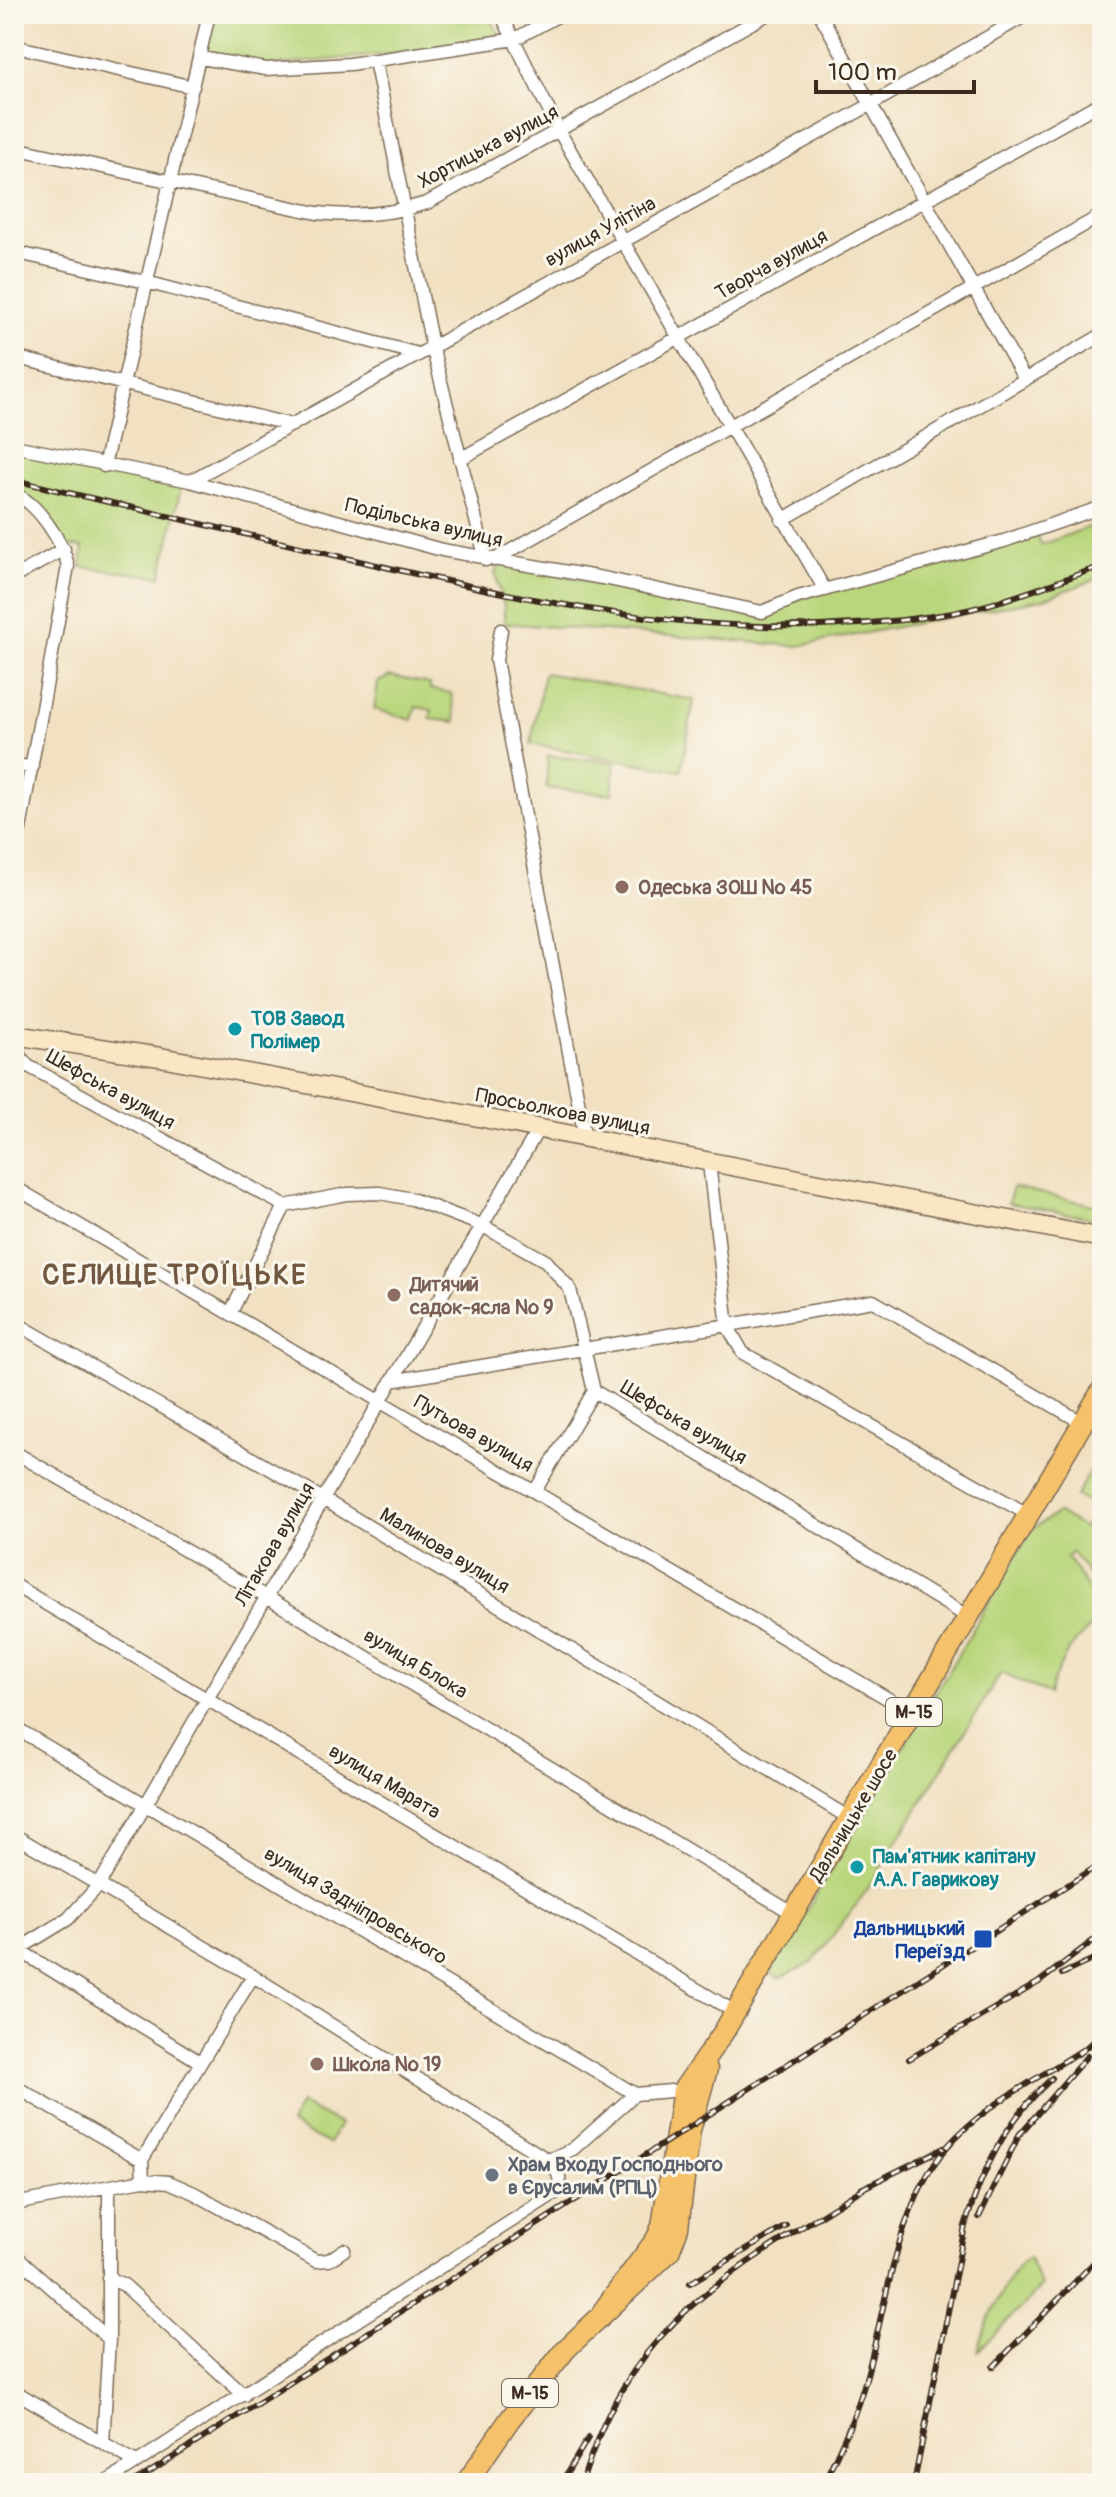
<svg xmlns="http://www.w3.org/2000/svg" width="1116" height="2497" viewBox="0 0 1116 2497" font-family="Pangolin,sans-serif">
  <rect width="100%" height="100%" fill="#fbf7ec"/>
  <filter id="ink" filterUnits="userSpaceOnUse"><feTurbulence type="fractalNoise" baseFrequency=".0125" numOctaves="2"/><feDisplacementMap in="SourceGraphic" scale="16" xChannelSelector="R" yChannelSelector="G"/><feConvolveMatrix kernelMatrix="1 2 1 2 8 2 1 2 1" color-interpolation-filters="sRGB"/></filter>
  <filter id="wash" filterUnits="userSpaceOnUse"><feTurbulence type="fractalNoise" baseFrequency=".006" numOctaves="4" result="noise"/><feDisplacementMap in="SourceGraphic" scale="32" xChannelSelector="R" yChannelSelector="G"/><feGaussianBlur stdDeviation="1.8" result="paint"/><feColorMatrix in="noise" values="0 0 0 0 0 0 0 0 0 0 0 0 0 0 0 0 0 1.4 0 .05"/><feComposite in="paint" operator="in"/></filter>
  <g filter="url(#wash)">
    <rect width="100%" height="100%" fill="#f1e0c1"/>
    <!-- green -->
    <path fill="#b9d67c" stroke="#7a804d" stroke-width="2" d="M 214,14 L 488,14 L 504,43 L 266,66 L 204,55 Z
      M 14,449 L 181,487 L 161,577 L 81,567 L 83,547 L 69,546 L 37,504 L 14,489 Z
      M 1102,522 L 1102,577 L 1042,599 L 798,646 L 504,623 L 504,606 L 495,572 L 501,564 L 763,614 L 787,602 L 1037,532 L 1041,545 Z
      M 544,673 L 694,700 L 681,771 L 531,744 Z
      M 390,676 L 430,684 L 430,689 L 451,693 L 456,722 L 430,719 L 432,710 L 416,707 L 412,720 L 374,709 L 378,682 Z
      M 548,756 L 615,762 L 612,794 L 546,788 Z
      M 1013,1187 L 1102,1207 L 1102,1220 L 1008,1203 Z
      M 1102,1448 L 1102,1594 L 1072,1552 L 1067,1557 L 1102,1610 L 1102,1619 C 1072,1640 1060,1659 1049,1694 L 1001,1673 L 867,1890 L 812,1963 L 779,1978 L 770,1973 L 1032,1529 L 1058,1513 L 1084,1528 L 1096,1508 L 1076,1496 Z
      M 301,2104 L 340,2124 L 329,2144 L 290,2124 Z
      M 1029,2257 L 1041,2287 L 978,2351 C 983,2328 1009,2269 1029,2257 Z"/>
  </g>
  <g filter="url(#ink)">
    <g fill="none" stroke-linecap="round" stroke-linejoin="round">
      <!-- street casing -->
      <g stroke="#7b6a57" stroke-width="15">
        <path id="street" d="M 501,14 L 559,131 L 825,590
          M 820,14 L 1025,380
          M 14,46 L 193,87
          M 201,58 L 266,69 L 350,64 L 515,39 L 561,14
          M 375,60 L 432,346 L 486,560
          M 14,148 L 317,213 C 354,217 392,214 427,203 L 768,14
          M 14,252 L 146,282 L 418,354
          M 14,357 L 292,425
          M 14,446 L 190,481 L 442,550 L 608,579 L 762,612 L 798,597 L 1004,541 L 1102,507
          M 460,459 L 1102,102
          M 104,466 L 209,14
          M 190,481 L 870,105 L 1028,14
          M 14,494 C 37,502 63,542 68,566 L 14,862
          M 782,520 L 1102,335
          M 494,560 L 1102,215
          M 14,577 L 64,549
          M 501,630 L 496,660 L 585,1138
          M 14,764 L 32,768
          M 14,1049 L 28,1066 L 285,1206 L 347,1194 L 380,1193 L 412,1199 L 481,1225 L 546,1261 L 570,1289 L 594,1391 L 970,1618
          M 709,1163 L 728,1327 L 743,1353 L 1029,1515
          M 14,1187 L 914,1714
          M 231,1312 L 285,1206
          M 14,1322 L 323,1499 L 851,1819
          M 391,1381 L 873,1301 L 1083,1423
          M 14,1452 L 268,1598 L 794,1914
          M 535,1491 L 594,1391
          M 14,1585 L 735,2012
          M 14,1727 L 635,2094 L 683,2090
          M 14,1835 L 253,1976 L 548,2160
          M 14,1947 L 200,2062
          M 14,1952 L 68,1919 L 99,1885 L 539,1128
          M 14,2086 L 142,2160
          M 143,2180 L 142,2160 L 253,1976
          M 14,2204 L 143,2180 L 169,2182 L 194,2193 L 316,2261 L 329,2260 L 344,2250
          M 14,2254 L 109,2339
          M 108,2278 L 124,2285 L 244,2395
          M 14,2391 L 136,2462
          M 103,2443 L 109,2339 L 109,2189
          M 105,2483 L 555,2193 C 564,2180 558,2171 548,2160 L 573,2149 L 635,2094"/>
      </g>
      <!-- secondary casing -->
      <g stroke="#7b6a57" stroke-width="21">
        <path id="secondary" d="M 14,1035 L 160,1057 L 355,1093 L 1102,1238"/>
      </g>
      <!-- primary casing -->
      <g stroke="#7b6a57" stroke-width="23">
        <path id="primary" d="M 603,2311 L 657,2238 L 662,2226 L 683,2090 L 723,2033 L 1102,1390
          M 466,2483 L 510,2419 L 566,2349 L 669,2252 L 678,2228 L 690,2130 L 707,2069"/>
      </g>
      <!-- street -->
      <use href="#street" stroke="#fff" stroke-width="12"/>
      <!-- secondary -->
      <use href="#secondary" stroke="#fbe6c4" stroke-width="18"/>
      <!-- primary -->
      <use href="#primary" stroke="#f5c16b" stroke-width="20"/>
      <!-- rail casing -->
      <g stroke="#3b2a1e" stroke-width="6">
        <path id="rail" d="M 14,480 C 128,507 242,533 355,560 C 557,607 732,647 940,615 C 995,607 1049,584 1102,566
          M 1062,1974 L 1102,1955
          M 1078,2054 L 1102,2034
          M 909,2059 L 1039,1982 L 1102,1934
          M 861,2189 L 944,2148
          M 979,2217 L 1019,2135 L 1087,2056
          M 690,2283 L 786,2226
          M 993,2367 L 1102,2254
          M 1101,2421 L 1102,2420
          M 133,2483 L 1102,1863
          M 561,2483 L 588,2438
          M 582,2483 C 632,2316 734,2272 870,2184
          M 823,2483 C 840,2450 855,2418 865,2382 C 886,2309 896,2206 947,2147 C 983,2105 1040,2078 1085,2048
          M 914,2483 L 965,2226 C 982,2169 1007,2119 1052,2078"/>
      </g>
      <!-- rail -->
      <use href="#rail" stroke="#fbf7ec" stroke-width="3" stroke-dasharray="9" stroke-linecap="butt"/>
    </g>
  </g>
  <!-- markers -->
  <g fill="#8d6e63" stroke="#fbf7ec" stroke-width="3">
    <circle cx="622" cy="887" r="8"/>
    <circle cx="394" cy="1295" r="8"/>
    <circle cx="317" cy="2064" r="8"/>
  </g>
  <g fill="#0f9aa8" stroke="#fbf7ec" stroke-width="3">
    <circle cx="235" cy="1029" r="8"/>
    <circle cx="857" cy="1867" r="8"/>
  </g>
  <rect fill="#1a4fb4" stroke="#fbf7ec" stroke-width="3" x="973" y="1929" width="20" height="20" rx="4"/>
  <circle fill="#6b7280" stroke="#fbf7ec" stroke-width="3" cx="492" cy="2175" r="8"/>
  <g text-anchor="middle" stroke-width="6" stroke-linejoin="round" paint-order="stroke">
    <!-- shield labels -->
    <g fill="#fbf7ec" stroke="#75685c" stroke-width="2">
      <rect x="886" y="1698" width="56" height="28" rx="6"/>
      <rect x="502" y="2379" width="56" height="28" rx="6"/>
    </g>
    <g font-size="18" font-weight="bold" fill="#3b2a1e">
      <text x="914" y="1718">М-15</text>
      <text x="530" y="2399">М-15</text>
    </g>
    <!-- street labels -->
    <g font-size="20" fill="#3b2a1e" stroke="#fbf7ec">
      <text transform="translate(488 146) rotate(-28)" y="7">Хортицька вулиця</text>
      <text transform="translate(600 231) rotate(-29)" y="7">вулиця Улітіна</text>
      <text transform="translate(771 264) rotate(-29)" y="7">Творча вулиця</text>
      <text transform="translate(424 522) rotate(13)" y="7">Подільська вулиця</text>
      <text transform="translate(111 1089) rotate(29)" y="7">Шефська вулиця</text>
      <text transform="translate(563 1111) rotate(11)" y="7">Просьолкова вулиця</text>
      <text transform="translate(684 1422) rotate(31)" y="7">Шефська вулиця</text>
      <text transform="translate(474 1433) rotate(30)" y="7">Путьова вулиця</text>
      <text transform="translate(274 1544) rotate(-60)" y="7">Літакова вулиця</text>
      <text transform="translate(445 1550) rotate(31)" y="7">Малинова вулиця</text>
      <text transform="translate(416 1663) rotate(31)" y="7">вулиця Блока</text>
      <text transform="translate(385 1781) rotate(31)" y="7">вулиця Марата</text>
      <text transform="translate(853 1815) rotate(-59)" y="7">Дальницьке шосе</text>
      <text transform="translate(356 1905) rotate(31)" y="7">вулиця Задніпровського</text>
    </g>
    <!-- education labels -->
    <g font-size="20" font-weight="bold" fill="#785e54" stroke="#fbf7ec" text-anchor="start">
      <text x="638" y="894">Одеська ЗОШ № 45</text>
      <text x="410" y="1291">Дитячий<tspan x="410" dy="23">садок-ясла № 9</tspan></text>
      <text x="333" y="2071">Школа № 19</text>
    </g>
    <!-- culture labels -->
    <g font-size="20" font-weight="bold" fill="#0d838f" stroke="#fbf7ec" text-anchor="start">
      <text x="251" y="1025">ТОВ Завод<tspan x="251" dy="23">Полімер</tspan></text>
      <text x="873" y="1863">Пам'ятник капітану<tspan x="873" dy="23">А.А. Гаврикову</tspan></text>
    </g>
    <!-- transit labels -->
    <g font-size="20" font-weight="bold" fill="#164399" stroke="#fbf7ec" text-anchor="end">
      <text x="965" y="1935">Дальницький<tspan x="965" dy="23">Переїзд</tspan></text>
    </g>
    <!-- worship labels -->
    <g font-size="20" font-weight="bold" fill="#5b616d" stroke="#fbf7ec" text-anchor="start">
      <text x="508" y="2171">Храм Входу Господнього<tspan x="508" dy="23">в Єрусалим (РПЦ)</tspan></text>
    </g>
    <!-- district labels -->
    <g font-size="28" font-weight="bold" letter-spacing="2" fill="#725741" stroke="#fbf7ec">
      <text x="175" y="1284">СЕЛИЩЕ ТРОЇЦЬКЕ</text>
    </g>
  </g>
  <!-- margin -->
  <rect width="1116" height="2497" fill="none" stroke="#fbf7ec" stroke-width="48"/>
  <!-- scale -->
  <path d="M816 80v12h158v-12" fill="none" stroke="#3b2a1e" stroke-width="4"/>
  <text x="828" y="80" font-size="24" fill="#3b2a1e" stroke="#fbf7ec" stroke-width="6" paint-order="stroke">100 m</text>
</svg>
